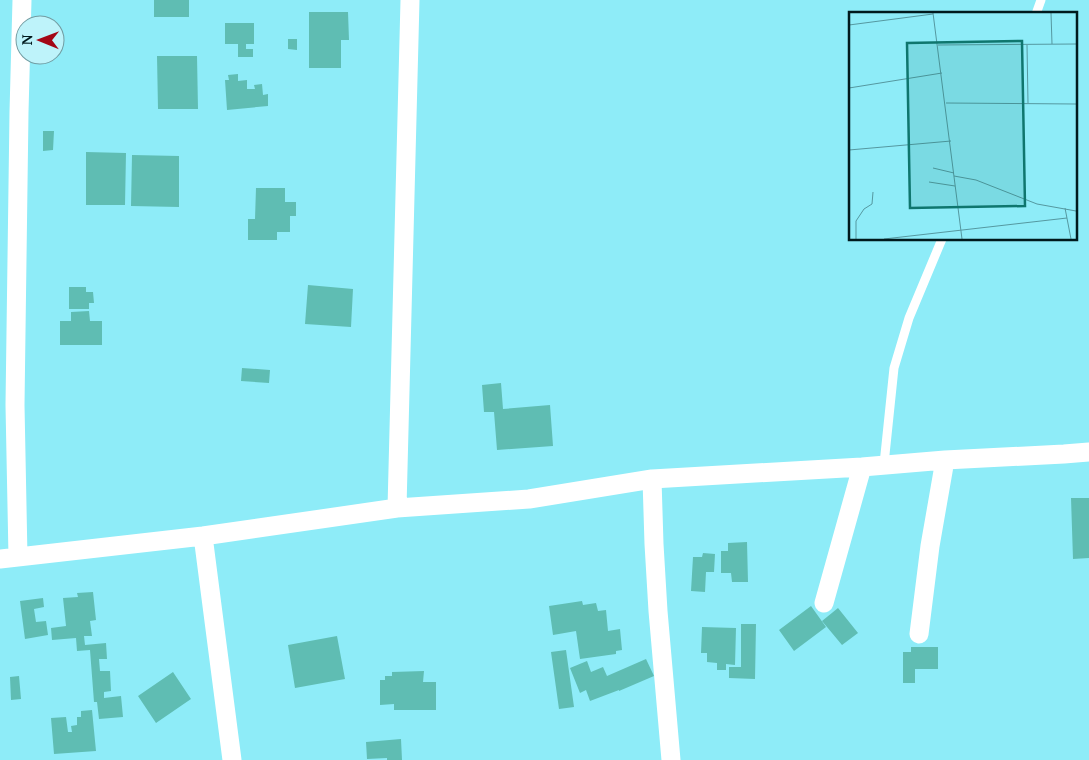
<svg xmlns="http://www.w3.org/2000/svg" width="1089" height="760" viewBox="0 0 1089 760" font-family="'PT Serif',serif">
  <rect width="100%" height="100%" fill="#8eecf8"/>
  <!-- building -->
  <path fill="#5fbdb3" d="M 154,0 L 189,0 L 189,17 L 154,17 Z
    M 309,12 L 348,12 L 349,40 L 341,40 L 341,68 L 309,68 Z
    M 225,23 L 254,23 L 254,44 L 246,44 L 246,49 L 253,49 L 253,57 L 238,57 L 238,44 L 225,44 Z
    M 288,39 L 297,39 L 297,50 L 288,49 Z
    M 157,56 L 197,56 L 198,109 L 158,109 Z
    M 238,74 L 238,81 L 247,80 L 247,89 L 255,89 L 254,85 L 262,84 L 263,95 L 268,94 L 268,106 L 227,110 L 225,80 L 229,80 L 228,75 Z
    M 43,131 L 54,131 L 53,150 L 43,151 Z
    M 86,152 L 126,153 L 125,205 L 86,205 Z
    M 132,155 L 179,156 L 179,207 L 131,206 Z
    M 256,188 L 285,188 L 285,202 L 296,202 L 296,216 L 290,216 L 290,232 L 277,232 L 277,240 L 248,240 L 248,219 L 255,219 Z
    M 308,285 L 353,289 L 351,327 L 305,324 Z
    M 69,287 L 86,287 L 86,292 L 93,292 L 94,303 L 89,303 L 89,309 L 69,309 Z
    M 89,311 L 90,321 L 102,321 L 102,345 L 60,345 L 60,321 L 71,321 L 71,312 Z
    M 242,368 L 270,370 L 269,383 L 241,381 Z
    M 501,383 L 503,409 L 550,405 L 553,446 L 497,450 L 494,412 L 484,412 L 482,385 Z
    M 1071,498 L 1089,498 L 1089,558 L 1073,559 Z
    M 747,542 L 748,582 L 732,582 L 731,573 L 721,573 L 721,551 L 728,551 L 728,543 Z
    M 703,553 L 715,554 L 714,572 L 706,572 L 705,592 L 691,591 L 693,557 L 702,557 Z
    M 93,592 L 96,620 L 90,621 L 92,636 L 84,636 L 85,645 L 106,643 L 107,659 L 99,659 L 100,671 L 110,671 L 111,691 L 104,692 L 104,698 L 121,696 L 123,717 L 99,719 L 97,702 L 94,702 L 90,650 L 77,651 L 76,638 L 52,640 L 51,628 L 66,626 L 63,598 L 78,597 L 77,593 Z
    M 43,598 L 44,607 L 34,609 L 36,622 L 46,621 L 48,635 L 25,639 L 20,601 Z
    M 582,601 L 583,605 L 596,603 L 598,611 L 606,610 L 608,631 L 620,629 L 622,650 L 616,651 L 616,654 L 580,659 L 576,631 L 553,635 L 549,606 Z
    M 811,606 L 826,627 L 794,651 L 779,630 Z
    M 838,608 L 858,633 L 842,645 L 822,621 Z
    M 741,624 L 756,624 L 755,679 L 729,678 L 729,667 L 741,667 Z
    M 702,627 L 736,628 L 735,665 L 726,664 L 726,670 L 717,670 L 717,663 L 707,662 L 707,653 L 701,653 Z
    M 337,636 L 345,679 L 295,688 L 288,645 Z
    M 911,647 L 938,647 L 938,669 L 915,669 L 915,683 L 903,683 L 903,652 L 911,652 Z
    M 566,650 L 574,707 L 559,709 L 551,652 Z
    M 646,659 L 654,676 L 619,691 L 619,690 L 590,701 L 586,690 L 580,693 L 570,668 L 587,661 L 591,672 L 603,667 L 607,676 Z
    M 424,671 L 423,682 L 436,682 L 436,710 L 394,710 L 394,704 L 380,705 L 380,680 L 385,680 L 385,676 L 392,676 L 392,672 Z
    M 173,672 L 191,699 L 156,723 L 138,696 Z
    M 19,676 L 21,699 L 11,700 L 10,677 Z
    M 92,710 L 96,751 L 54,754 L 51,718 L 66,717 L 68,732 L 72,732 L 71,726 L 77,725 L 77,717 L 81,717 L 81,711 Z
    M 401,739 L 402,760 L 387,760 L 387,758 L 367,759 L 366,742 Z"/>
  <g fill="none" stroke-linecap="round" stroke-linejoin="round">
    <!-- lane -->
    <path stroke="#fff" stroke-width="9" d="M 1036,14 L 1041,0
      M 884,464 L 894,368 L 909,318 L 942,239"/>
    <!-- street -->
    <path stroke="#fff" stroke-width="19" d="M 652,479 L 654,544 L 658,611 L 671,760
      M 397,508 L 410,0
      M 203,536 L 232,760
      M 18,557 L 15,405 L 19,112 L 22,0
      M 0,559 L 203,536 L 397,508 L 529,499 L 652,479 L 862,467 L 945,460 L 1064,454 L 1089,452
      M 824,603 L 862,467
      M 919,634 L 930,546 L 945,460"/>
  </g>
  <!-- overview -->
  <g transform="translate(849 12)">
    <rect width="228" height="228" fill="#8eecf8"/>
    <path fill="none" stroke="#5598a0" stroke-width="1" d="M 84,1 L 113,227M 202,1 L 203,32M 0,13 L 84,2M 89,33 L 227,32M 178,33 L 179,91M 0,76 L 93,61M 97,91 L 227,92M 0,138 L 102,129M 84,156 L 105,161M 105,164 L 127,168 L 188,192 L 227,199M 80,170 L 106,174M 216,196 L 222,227M 7,227 L 7,209 L 15,197 L 23,192 L 24,180M 35,227 L 218,206"/>
    <path fill="#0f766e" fill-opacity="0.15" stroke="#0f766e" stroke-width="2.5" d="M 173,29 L 176,194 L 61,196 L 58,31 Z"/>
    <rect width="228" height="228" fill="none" stroke="#001a1d" stroke-width="2.5"/>
  </g>
  <!-- north arrow -->
  <g transform="translate(40 40) rotate(271)"><circle r="24" fill="#bef3fa" stroke="#729ca2"/>
  <path d="M0-4L9 19L0 12L-9 19Z" fill="#a30716"/>
  <text y="-8" font-size="14" font-weight="bold" text-anchor="middle" fill="#001a1d">N</text>
  </g>
</svg>
